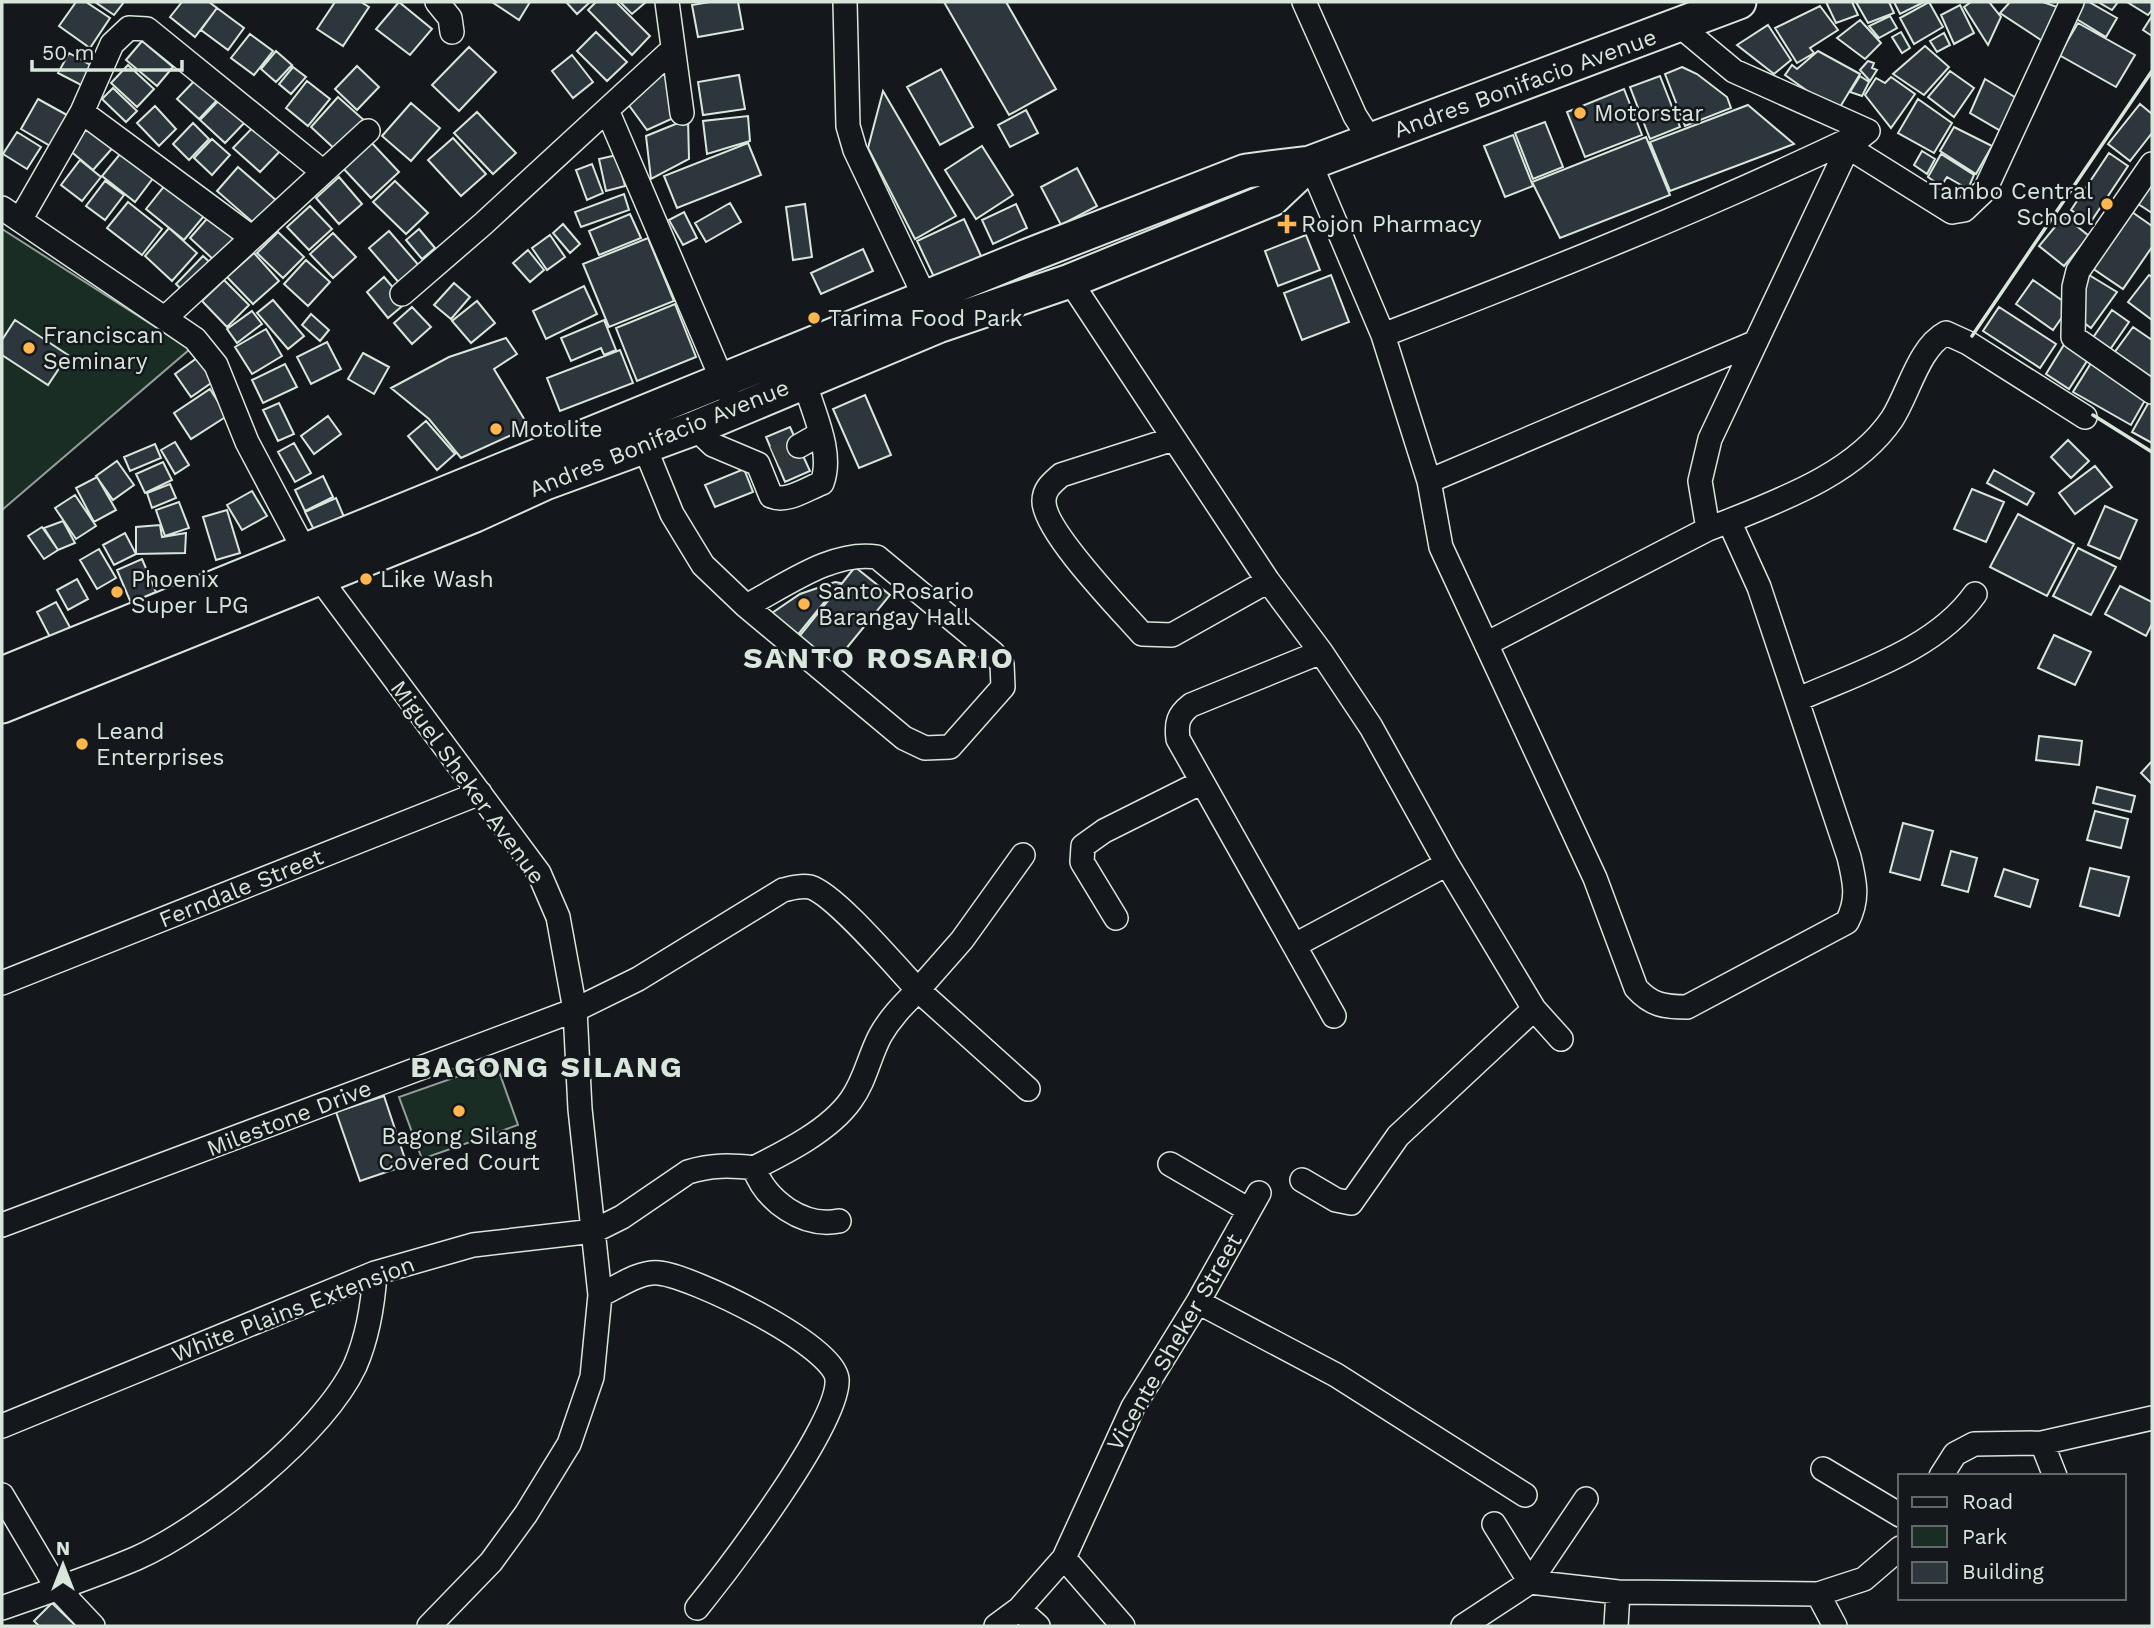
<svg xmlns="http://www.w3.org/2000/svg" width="2154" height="1628" viewBox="0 0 2154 1628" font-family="'Work Sans',sans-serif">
  <rect width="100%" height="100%" fill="#14181c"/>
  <!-- green -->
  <path fill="#1a2d24" stroke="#939e99" stroke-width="2" d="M 2,229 L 190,349 L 2,510 Z
    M 496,1063 L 518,1125 L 422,1159 L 399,1097 Z"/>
  <!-- building -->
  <path fill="#2c363c" stroke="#d8e6dc" stroke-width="2" d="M 76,2 L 86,2 L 110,18 L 90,48 L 59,26 Z
    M 95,2 L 124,2 L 114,15 Z
    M 182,2 L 209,2 L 217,8 L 195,37 L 170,17 Z
    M 335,2 L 361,2 L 369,7 L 343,46 L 317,29 Z
    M 399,2 L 432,29 L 410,55 L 376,29 Z
    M 492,2 L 530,2 L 519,20 Z
    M 566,2 L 590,2 L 577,14 Z
    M 596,2 L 616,2 L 650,36 L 632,55 L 588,10 Z
    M 620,2 L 646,2 L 632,14 Z
    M 710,2 L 738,2 L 743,29 L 698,37 L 692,5 Z
    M 944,2 L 1006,2 L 1056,89 L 1009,115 Z
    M 1826,2 L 1852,2 L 1858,15 L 1836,23 Z
    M 1856,2 L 1889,2 L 1894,13 L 1868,23 Z
    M 1894,2 L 1924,2 L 1900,14 Z
    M 1929,2 L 1943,27 L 1914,44 L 1900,18 Z
    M 1971,2 L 1989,2 L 2001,17 L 1988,45 L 1964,7 Z
    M 2010,2 L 2043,2 L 2060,8 L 2044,42 L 2000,13 Z
    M 2079,2 L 2089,2 L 2117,18 L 2106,37 L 2070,15 Z
    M 2098,2 L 2118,2 L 2112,10 Z
    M 2127,2 L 2152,2 L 2152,10 L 2148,15 Z
    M 1960,5 L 1974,33 L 1954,44 L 1941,15 Z
    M 1820,6 L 1838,30 L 1810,48 L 1814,53 L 1797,63 L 1775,28 Z
    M 217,8 L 244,28 L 228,50 L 201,30 Z
    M 1890,16 L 1897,28 L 1879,38 L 1869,26 Z
    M 2152,16 L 2152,36 L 2143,30 Z
    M 1860,20 L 1881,43 L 1865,59 L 1837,38 Z
    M 2078,23 L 2135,55 L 2116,87 L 2059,55 Z
    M 1768,25 L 1791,60 L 1774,74 L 1737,45 Z
    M 596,32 L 627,62 L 607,81 L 577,51 Z
    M 1901,32 L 1910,48 L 1902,53 L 1892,37 Z
    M 1944,33 L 1950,45 L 1937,52 L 1930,41 Z
    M 250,34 L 273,51 L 254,75 L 231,58 Z
    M 142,41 L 173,67 L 157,86 L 126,60 Z
    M 1925,46 L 1949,67 L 1924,95 L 1893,74 Z
    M 469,47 L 496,72 L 459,111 L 432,85 Z
    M 276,51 L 292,65 L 276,82 L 261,69 Z
    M 1818,51 L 1860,74 L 1837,112 L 1785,75 L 1792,65 L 1797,69 Z
    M 69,53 L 94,67 L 83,86 L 58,73 Z
    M 572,55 L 593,82 L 573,98 L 552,71 Z
    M 1868,61 L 1874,63 L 1872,68 L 1877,70 L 1870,81 L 1860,70 Z
    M 672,64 L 678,116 L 647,130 L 628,104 Z
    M 128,65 L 154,89 L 137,107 L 111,83 Z
    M 357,66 L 379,87 L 357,110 L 335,89 Z
    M 293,67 L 306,77 L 291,94 L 279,84 Z
    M 1682,67 L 1697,74 L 1727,97 L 1731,108 L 1685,126 L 1665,74 Z
    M 941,69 L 973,127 L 940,145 L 907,87 Z
    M 1950,71 L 1974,88 L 1954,117 L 1928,97 Z
    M 200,75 L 222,95 L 199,119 L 177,99 Z
    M 739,75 L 745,109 L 703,115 L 698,82 Z
    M 1660,76 L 1680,127 L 1650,139 L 1630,87 Z
    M 1860,76 L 1869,82 L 1862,96 L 1850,92 Z
    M 1891,77 L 1915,94 L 1891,128 L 1865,95 L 1876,78 L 1885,83 Z
    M 1985,79 L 2023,102 L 2006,134 L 1970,113 Z
    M 307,81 L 330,99 L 308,126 L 286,108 Z
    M 113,88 L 137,111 L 126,122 L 102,99 Z
    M 1624,89 L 1642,135 L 1585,157 L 1567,112 Z
    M 883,91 L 956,216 L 915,239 L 868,148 Z
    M 223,96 L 248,119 L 225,143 L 200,120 Z
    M 338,97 L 366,122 L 338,152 L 311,127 Z
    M 38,99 L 76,120 L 59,151 L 21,129 Z
    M 1918,99 L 1952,123 L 1934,153 L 1898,133 Z
    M 411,103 L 440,128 L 411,161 L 382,136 Z
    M 2140,104 L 2152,114 L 2152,133 L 2130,161 L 2108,144 Z
    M 1748,105 L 1794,144 L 1670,191 L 1650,142 Z
    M 155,106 L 176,129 L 159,146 L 137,123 Z
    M 1026,110 L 1038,133 L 1010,147 L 998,125 Z
    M 477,112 L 516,153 L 493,174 L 454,133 Z
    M 748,116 L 750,141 L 707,154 L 703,121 Z
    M 688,119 L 689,159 L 651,179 L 646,136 Z
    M 92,122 L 117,143 L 93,170 L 68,149 Z
    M 258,122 L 285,146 L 260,172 L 233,148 Z
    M 1545,122 L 1563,167 L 1533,179 L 1515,133 Z
    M 193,123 L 209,139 L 189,160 L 173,144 Z
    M 1954,127 L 1992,146 L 1976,174 L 1940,151 Z
    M 17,132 L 41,147 L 27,169 L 3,154 Z
    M 1513,135 L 1533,186 L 1505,197 L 1484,146 Z
    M 1646,137 L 1670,195 L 1560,238 L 1532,182 Z
    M 453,138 L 486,174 L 461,196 L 428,160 Z
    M 212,139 L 230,155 L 212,175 L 194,158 Z
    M 370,141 L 399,172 L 371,198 L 342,167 Z
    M 748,143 L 761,175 L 677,208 L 664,176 Z
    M 982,146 L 1013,195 L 976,219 L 945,170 Z
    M 125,148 L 157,173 L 135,202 L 102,176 Z
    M 1922,151 L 1935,159 L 1927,174 L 1914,165 Z
    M 2109,153 L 2128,166 L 2090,223 L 2071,210 Z
    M 1941,154 L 1974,175 L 1968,189 L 1947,177 L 1941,186 L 1928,177 Z
    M 617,155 L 625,186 L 606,191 L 599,159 Z
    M 80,160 L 101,177 L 82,201 L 61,185 Z
    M 592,164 L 603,193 L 587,200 L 576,170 Z
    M 238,167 L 277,201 L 256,225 L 217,191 Z
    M 1077,168 L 1097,206 L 1061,225 L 1041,187 Z
    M 2152,175 L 2152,213 L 2135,202 Z
    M 339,177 L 362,204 L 339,224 L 316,198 Z
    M 170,179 L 209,210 L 184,240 L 146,209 Z
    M 105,181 L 124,195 L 105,220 L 86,206 Z
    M 395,181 L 428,213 L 406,234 L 373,202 Z
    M 624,194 L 629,210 L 581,227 L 575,212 Z
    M 128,202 L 162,229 L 142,255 L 107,228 Z
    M 730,203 L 741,222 L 706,242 L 695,223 Z
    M 805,204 L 812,257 L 793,260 L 786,207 Z
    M 1016,204 L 1027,228 L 993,244 L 982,220 Z
    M 310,206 L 332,229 L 309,250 L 287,227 Z
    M 684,212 L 697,238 L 683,245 L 669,220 Z
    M 2132,212 L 2152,226 L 2152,247 L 2123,289 L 2092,268 Z
    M 212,213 L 238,236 L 215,261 L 190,238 Z
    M 630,214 L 641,238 L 599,255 L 589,231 Z
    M 2064,216 L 2089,236 L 2064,266 L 2039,246 Z
    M 964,219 L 981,256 L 934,277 L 917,241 Z
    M 563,224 L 580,244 L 570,253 L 553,233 Z
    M 169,228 L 197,253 L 172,281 L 145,256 Z
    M 419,229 L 435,248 L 422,259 L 406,240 Z
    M 389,231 L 421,268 L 401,285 L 369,248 Z
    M 278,232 L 304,257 L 283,278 L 257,253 Z
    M 333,233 L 356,257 L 333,278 L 310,254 Z
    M 550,235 L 565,257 L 547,270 L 532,248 Z
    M 1306,235 L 1320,270 L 1278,286 L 1265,251 Z
    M 648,238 L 674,301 L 609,327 L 583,264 Z
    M 863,249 L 873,271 L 821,294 L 811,273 Z
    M 528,250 L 544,270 L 530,282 L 513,263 Z
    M 254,253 L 279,281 L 253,304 L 227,277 Z
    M 203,256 L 214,266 L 186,294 L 176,284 Z
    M 306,260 L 330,282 L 308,306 L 284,284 Z
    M 1331,275 L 1349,322 L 1302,340 L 1284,293 Z
    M 2089,275 L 2117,292 L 2091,328 L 2080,320 L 2082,288 Z
    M 2149,275 L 2152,277 L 2152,320 L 2128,302 Z
    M 384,277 L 406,303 L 388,318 L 367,292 Z
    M 224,280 L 249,305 L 227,327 L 202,301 Z
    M 2033,280 L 2070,306 L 2053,330 L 2016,304 Z
    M 454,283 L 470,297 L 451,319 L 434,305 Z
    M 584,286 L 597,314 L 546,339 L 533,311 Z
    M 273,300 L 304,336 L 288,349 L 257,313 Z
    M 477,301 L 495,323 L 471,343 L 452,321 Z
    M 675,304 L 696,357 L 637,381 L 616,328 Z
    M 412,307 L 431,327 L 412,344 L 394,323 Z
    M 1999,307 L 2056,344 L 2040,368 L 1983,331 Z
    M 2112,310 L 2129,322 L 2109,351 L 2092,339 Z
    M 252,311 L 262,324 L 237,343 L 227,329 Z
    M 311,314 L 329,330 L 320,341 L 302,325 Z
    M 15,320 L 68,355 L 48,385 L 2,355 L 2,340 Z
    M 604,320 L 616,350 L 604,355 L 601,348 L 571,361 L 561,338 Z
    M 2133,327 L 2152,340 L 2152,378 L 2114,353 Z
    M 266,329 L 282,356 L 252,374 L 235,347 Z
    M 506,338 L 517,354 L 494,369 L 529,427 L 461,458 L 429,419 L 391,388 L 449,357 Z
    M 327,342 L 341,369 L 311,384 L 297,357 Z
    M 2065,343 L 2089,358 L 2069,389 L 2046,374 Z
    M 620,350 L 633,383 L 560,411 L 547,378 Z
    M 363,353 L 389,367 L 374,394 L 348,379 Z
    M 197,358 L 214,381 L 191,397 L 175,374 Z
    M 2091,363 L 2148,395 L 2131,425 L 2073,392 Z
    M 285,364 L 297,387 L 263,403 L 252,380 Z
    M 210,389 L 227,416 L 191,439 L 174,413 Z
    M 865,395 L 891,455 L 859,468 L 833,409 Z
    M 2150,400 L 2152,402 L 2152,443 L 2132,432 Z
    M 279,403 L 294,434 L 278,441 L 263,410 Z
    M 328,416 L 341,434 L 314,454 L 301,436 Z
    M 426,421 L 455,454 L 437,470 L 408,436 Z
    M 790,427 L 810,471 L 785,482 L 766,437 Z
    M 2068,440 L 2089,461 L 2071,478 L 2051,457 Z
    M 175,442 L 189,465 L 175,474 L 161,450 Z
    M 294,443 L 311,473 L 295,482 L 278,452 Z
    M 155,444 L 161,458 L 130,471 L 124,457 Z
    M 117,461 L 134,485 L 113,500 L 96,476 Z
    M 163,462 L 172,480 L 145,493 L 136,474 Z
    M 2095,466 L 2112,487 L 2075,514 L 2059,493 Z
    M 744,469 L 753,492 L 715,507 L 705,485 Z
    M 1994,470 L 2034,493 L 2027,505 L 1987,483 Z
    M 323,476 L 333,497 L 305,511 L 295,490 Z
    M 97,477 L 116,510 L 94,522 L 76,488 Z
    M 170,484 L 176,498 L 152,508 L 147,493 Z
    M 1972,489 L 2004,502 L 1986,542 L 1954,529 Z
    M 252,491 L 267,516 L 242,530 L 227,505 Z
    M 75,495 L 96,526 L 76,539 L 55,508 Z
    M 336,498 L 344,517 L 314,530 L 305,512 Z
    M 179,502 L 189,528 L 165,536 L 156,510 Z
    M 2105,506 L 2137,520 L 2120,559 L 2088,545 Z
    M 227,510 L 240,553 L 216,560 L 203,517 Z
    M 2018,514 L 2074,544 L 2047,596 L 1990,567 Z
    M 63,521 L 75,543 L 58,550 L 44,528 Z
    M 160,525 L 162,537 L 186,533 L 185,553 L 136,554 L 136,527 Z
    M 42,527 L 58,550 L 44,559 L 28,536 Z
    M 125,533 L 136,554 L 114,565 L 103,545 Z
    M 2078,548 L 2116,567 L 2091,615 L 2053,596 Z
    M 99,549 L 116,578 L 97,589 L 80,560 Z
    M 142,559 L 156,592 L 131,603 L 117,570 Z
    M 855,567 L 890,595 L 832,666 L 798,638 Z
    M 77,579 L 88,599 L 68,610 L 57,590 Z
    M 835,582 L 840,583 L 796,637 L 769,615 L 800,594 Z
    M 2120,586 L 2152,602 L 2152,624 L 2146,636 L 2105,614 Z
    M 56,602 L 71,629 L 51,639 L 37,612 Z
    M 2054,635 L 2091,652 L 2075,685 L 2038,668 Z
    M 2039,736 L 2082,741 L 2079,765 L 2036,760 Z
    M 2152,761 L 2152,784 L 2141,773 Z
    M 2097,787 L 2135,796 L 2131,812 L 2093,803 Z
    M 2095,811 L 2128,819 L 2121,848 L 2087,840 Z
    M 1903,823 L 1933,831 L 1920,880 L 1890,872 Z
    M 1951,851 L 1977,858 L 1968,892 L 1942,885 Z
    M 2090,868 L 2129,877 L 2119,916 L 2080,906 Z
    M 2004,869 L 2038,880 L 2030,907 L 1995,896 Z
    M 384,1096 L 407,1165 L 360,1181 L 336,1112 Z
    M 52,1603 L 76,1626 L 39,1626 L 34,1621 Z"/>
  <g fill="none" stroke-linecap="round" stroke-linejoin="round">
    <!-- minor-tunnel -->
    <path stroke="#313739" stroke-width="23" stroke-dasharray="23 11" stroke-linecap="butt" d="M 775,457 L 799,446"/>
    <!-- minor casing -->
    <g stroke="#d8e6dc" stroke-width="26">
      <path id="minor" d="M 437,2 L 450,18 L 452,32
        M 667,2 L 682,113
        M 845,2 L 848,126 L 855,150 L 931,310
        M 1304,2 L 1355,116 L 1371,141
        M 1680,26 L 1734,71 L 1868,131 L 1848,147 L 1710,439 L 1700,481 L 1708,529
        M 607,110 L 727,391
        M 82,112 L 251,237
        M 1848,147 L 1952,212 L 1964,210 L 1985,190 L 2072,2
        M 1310,163 L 1383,335 L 1429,481 L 1441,547 L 1595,878 L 1636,988 C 1651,1005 1664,1007 1687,1007 L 1847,922 C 1859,899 1855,882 1849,857 L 1759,587 L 1729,521 L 1708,529 L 1486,644
        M 2152,164 L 2078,271 L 2074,287 L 2073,337 L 2152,392
        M 2,208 L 195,339 L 216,365 L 247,442 L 318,576 L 539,873 L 558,917 L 575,1010 L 580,1109 L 600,1295 L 592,1377 L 569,1444 L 526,1514 L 491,1562 L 429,1626
        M 20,220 L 82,112 L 112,44 L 129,28 L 147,29 L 322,171
        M 1070,281 L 1268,581 L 1321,652 L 1371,727 L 1447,864 L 1534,1009 L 1561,1039
        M 402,294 L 483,224 L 673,49
        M 166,317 L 368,131
        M 1383,335 C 1544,273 1702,210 1857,136
        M 695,428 L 713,445 L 758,464 L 771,496 C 787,503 806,489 822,483 C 834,452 812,410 804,380
        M 1173,439 L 1061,475 C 1052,483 1044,489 1044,501 C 1043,530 1120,609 1142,634 L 1172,635 L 1268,581
        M 799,446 L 820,434
        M 645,448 L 672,514 L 703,565 L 746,606 L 904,738 L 925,748 L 950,747 L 1003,687 L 1002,664 L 993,653 L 877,557 C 832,550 785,586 746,606
        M 1429,481 L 1756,342
        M 1729,521 C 1786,498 1856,472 1892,419 C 1909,393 1918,348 1946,333 L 1968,343 L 2085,417
        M 1321,652 L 1191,705 C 1178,715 1176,723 1178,739 L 1334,1016
        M 1799,699 C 1859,672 1935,650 1975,594
        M 1116,918 L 1082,862 L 1083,846 L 1104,831 L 1202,782
        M 1295,945 L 1447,864
        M 2,983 L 480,793
        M 1170,1164 L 1249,1210
        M 754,1168 C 786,1152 830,1130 851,1100 C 865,1081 869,1057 880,1036 C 890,1018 903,1005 918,990 L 1028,1089
        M 1302,1180 L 1336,1200 L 1351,1203 L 1398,1136 L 1534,1009
        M 2,1225 L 575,1010 L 638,979 L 783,890 C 792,888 800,885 810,887 C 835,894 897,968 918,990 L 962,940 L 1023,855
        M 600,1295 C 618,1287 639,1271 659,1273 C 692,1276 834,1345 837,1379 C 841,1422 727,1571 697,1608
        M 1198,1302 L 1336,1375 L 1525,1495
        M 2,1426 L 375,1273 L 473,1245 L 594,1231 L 622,1217 L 688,1172 C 710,1165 730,1165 754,1168 C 766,1201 803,1228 839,1221
        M 2042,1443 L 2055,1476
        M 1823,1469 L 1900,1515
        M 1941,1476 L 1955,1454 L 1974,1444 L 2042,1443 L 2152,1418
        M 2,1495 L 57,1588 L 93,1626
        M 1494,1524 L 1530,1582 L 1586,1499
        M 1064,1558 L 1123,1626
        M 1818,1594 L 1835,1626
        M 2,1608 C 47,1592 93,1577 137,1558 C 206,1527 322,1435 355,1366 C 368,1336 373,1305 375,1273
        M 1019,1609 L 1038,1626
        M 996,1626 L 1019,1609 L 1064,1558 L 1133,1407 L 1198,1302 L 1259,1193
        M 1463,1626 L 1530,1582 L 1618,1592 L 1818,1594 L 1864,1579 L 1900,1548
        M 1616,1626 L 1618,1592"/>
    </g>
    <!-- highway casing -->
    <g stroke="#d8e6dc" stroke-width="37">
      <path id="highway" d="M 2,674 L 1025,257 L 1246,171 L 1310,163 L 1739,2
        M 2,706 L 475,515 L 545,483 L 695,428 L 938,326 L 1070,281 L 1272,199 L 1310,163"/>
    </g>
    <!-- minor -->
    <use href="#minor" stroke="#14181c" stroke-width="23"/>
    <!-- highway -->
    <use href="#highway" stroke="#14181c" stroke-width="33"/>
    <!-- wall -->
    <path stroke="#d8e6dc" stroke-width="3.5" d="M 1972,336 L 2152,71
      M 2093,415 L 2152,452"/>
  </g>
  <!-- markers -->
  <g fill="#ffb74d" stroke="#14181c" stroke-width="2.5">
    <circle cx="1580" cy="113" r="7"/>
    <circle cx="2107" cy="204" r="7"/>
    <path d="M1283.5 213.5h7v7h7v7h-7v7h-7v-7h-7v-7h7z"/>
    <circle cx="814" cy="318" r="7"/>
    <circle cx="29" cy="348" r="7"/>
    <circle cx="496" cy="429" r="7"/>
    <circle cx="366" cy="579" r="7"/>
    <circle cx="117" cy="592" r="7"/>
    <circle cx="804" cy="604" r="7"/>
    <circle cx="82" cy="744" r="7"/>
    <circle cx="459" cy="1111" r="7"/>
  </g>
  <g text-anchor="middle" stroke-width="5" stroke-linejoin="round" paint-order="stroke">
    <!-- street labels -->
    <g font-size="23" fill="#d8e6dc" stroke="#14181c">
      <text transform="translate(1525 83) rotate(-20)" y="8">Andres Bonifacio Avenue</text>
      <text transform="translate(659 438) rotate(-22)" y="8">Andres Bonifacio Avenue</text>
      <text transform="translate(468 782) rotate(54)" y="8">Miguel Sheker Avenue</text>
      <text transform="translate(241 888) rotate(-22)" y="8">Ferndale Street</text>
      <text transform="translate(289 1118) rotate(-21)" y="8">Milestone Drive</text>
      <text transform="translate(293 1309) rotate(-21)" y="8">White Plains Extension</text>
      <text transform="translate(1174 1342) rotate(-60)" y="8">Vicente Sheker Street</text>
    </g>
    <!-- poi labels -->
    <g font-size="23" fill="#d8e6dc" stroke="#14181c" text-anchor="start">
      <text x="1594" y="121">Motorstar</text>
      <text x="2093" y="199" text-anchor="end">Tambo Central<tspan x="2093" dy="26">School</tspan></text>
      <text x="1301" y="232">Rojon Pharmacy</text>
      <text x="828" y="326">Tarima Food Park</text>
      <text x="43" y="343">Franciscan<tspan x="43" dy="26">Seminary</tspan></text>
      <text x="510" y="437">Motolite</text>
      <text x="131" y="587">Phoenix<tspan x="131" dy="26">Super LPG</tspan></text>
      <text x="380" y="587">Like Wash</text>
      <text x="818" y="599">Santo Rosario<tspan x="818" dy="26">Barangay Hall</tspan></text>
      <text x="96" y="739">Leand<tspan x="96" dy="26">Enterprises</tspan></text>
      <text x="459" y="1144" text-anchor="middle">Bagong Silang<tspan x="459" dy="26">Covered Court</tspan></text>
    </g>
    <!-- district labels -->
    <g font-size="30" font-weight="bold" letter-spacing="2" fill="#d8e6dc" stroke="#14181c">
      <text x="879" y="668">SANTO ROSARIO</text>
      <text x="547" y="1077">BAGONG SILANG</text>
    </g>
  </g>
  <!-- border -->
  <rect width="2154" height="1628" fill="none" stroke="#d8e6dc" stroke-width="7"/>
  <!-- legend -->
  <rect x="1898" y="1474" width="228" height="126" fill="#14181c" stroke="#626a69" stroke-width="2"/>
  <rect x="1912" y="1497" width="35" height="10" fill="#14181c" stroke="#626a69" stroke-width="2"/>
  <text x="1962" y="1509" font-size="21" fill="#d8e6dc">Road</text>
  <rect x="1912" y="1526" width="35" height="21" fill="#1a2d24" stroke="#626a69" stroke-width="2"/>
  <text x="1962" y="1544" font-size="21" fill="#d8e6dc">Park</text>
  <rect x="1912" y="1562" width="35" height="21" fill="#2c363c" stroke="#626a69" stroke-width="2"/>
  <text x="1962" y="1579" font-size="21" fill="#d8e6dc">Building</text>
  <!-- north arrow -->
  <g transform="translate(63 1565)" stroke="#14181c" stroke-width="5" paint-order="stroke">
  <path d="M0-5L12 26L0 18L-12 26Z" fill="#d8e6dc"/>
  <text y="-10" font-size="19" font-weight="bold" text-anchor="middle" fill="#d8e6dc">N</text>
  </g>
  <!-- scale -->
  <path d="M32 60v10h150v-10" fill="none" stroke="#d8e6dc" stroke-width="3.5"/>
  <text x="42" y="60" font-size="21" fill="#d8e6dc" stroke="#14181c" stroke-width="5" paint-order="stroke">50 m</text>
</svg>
